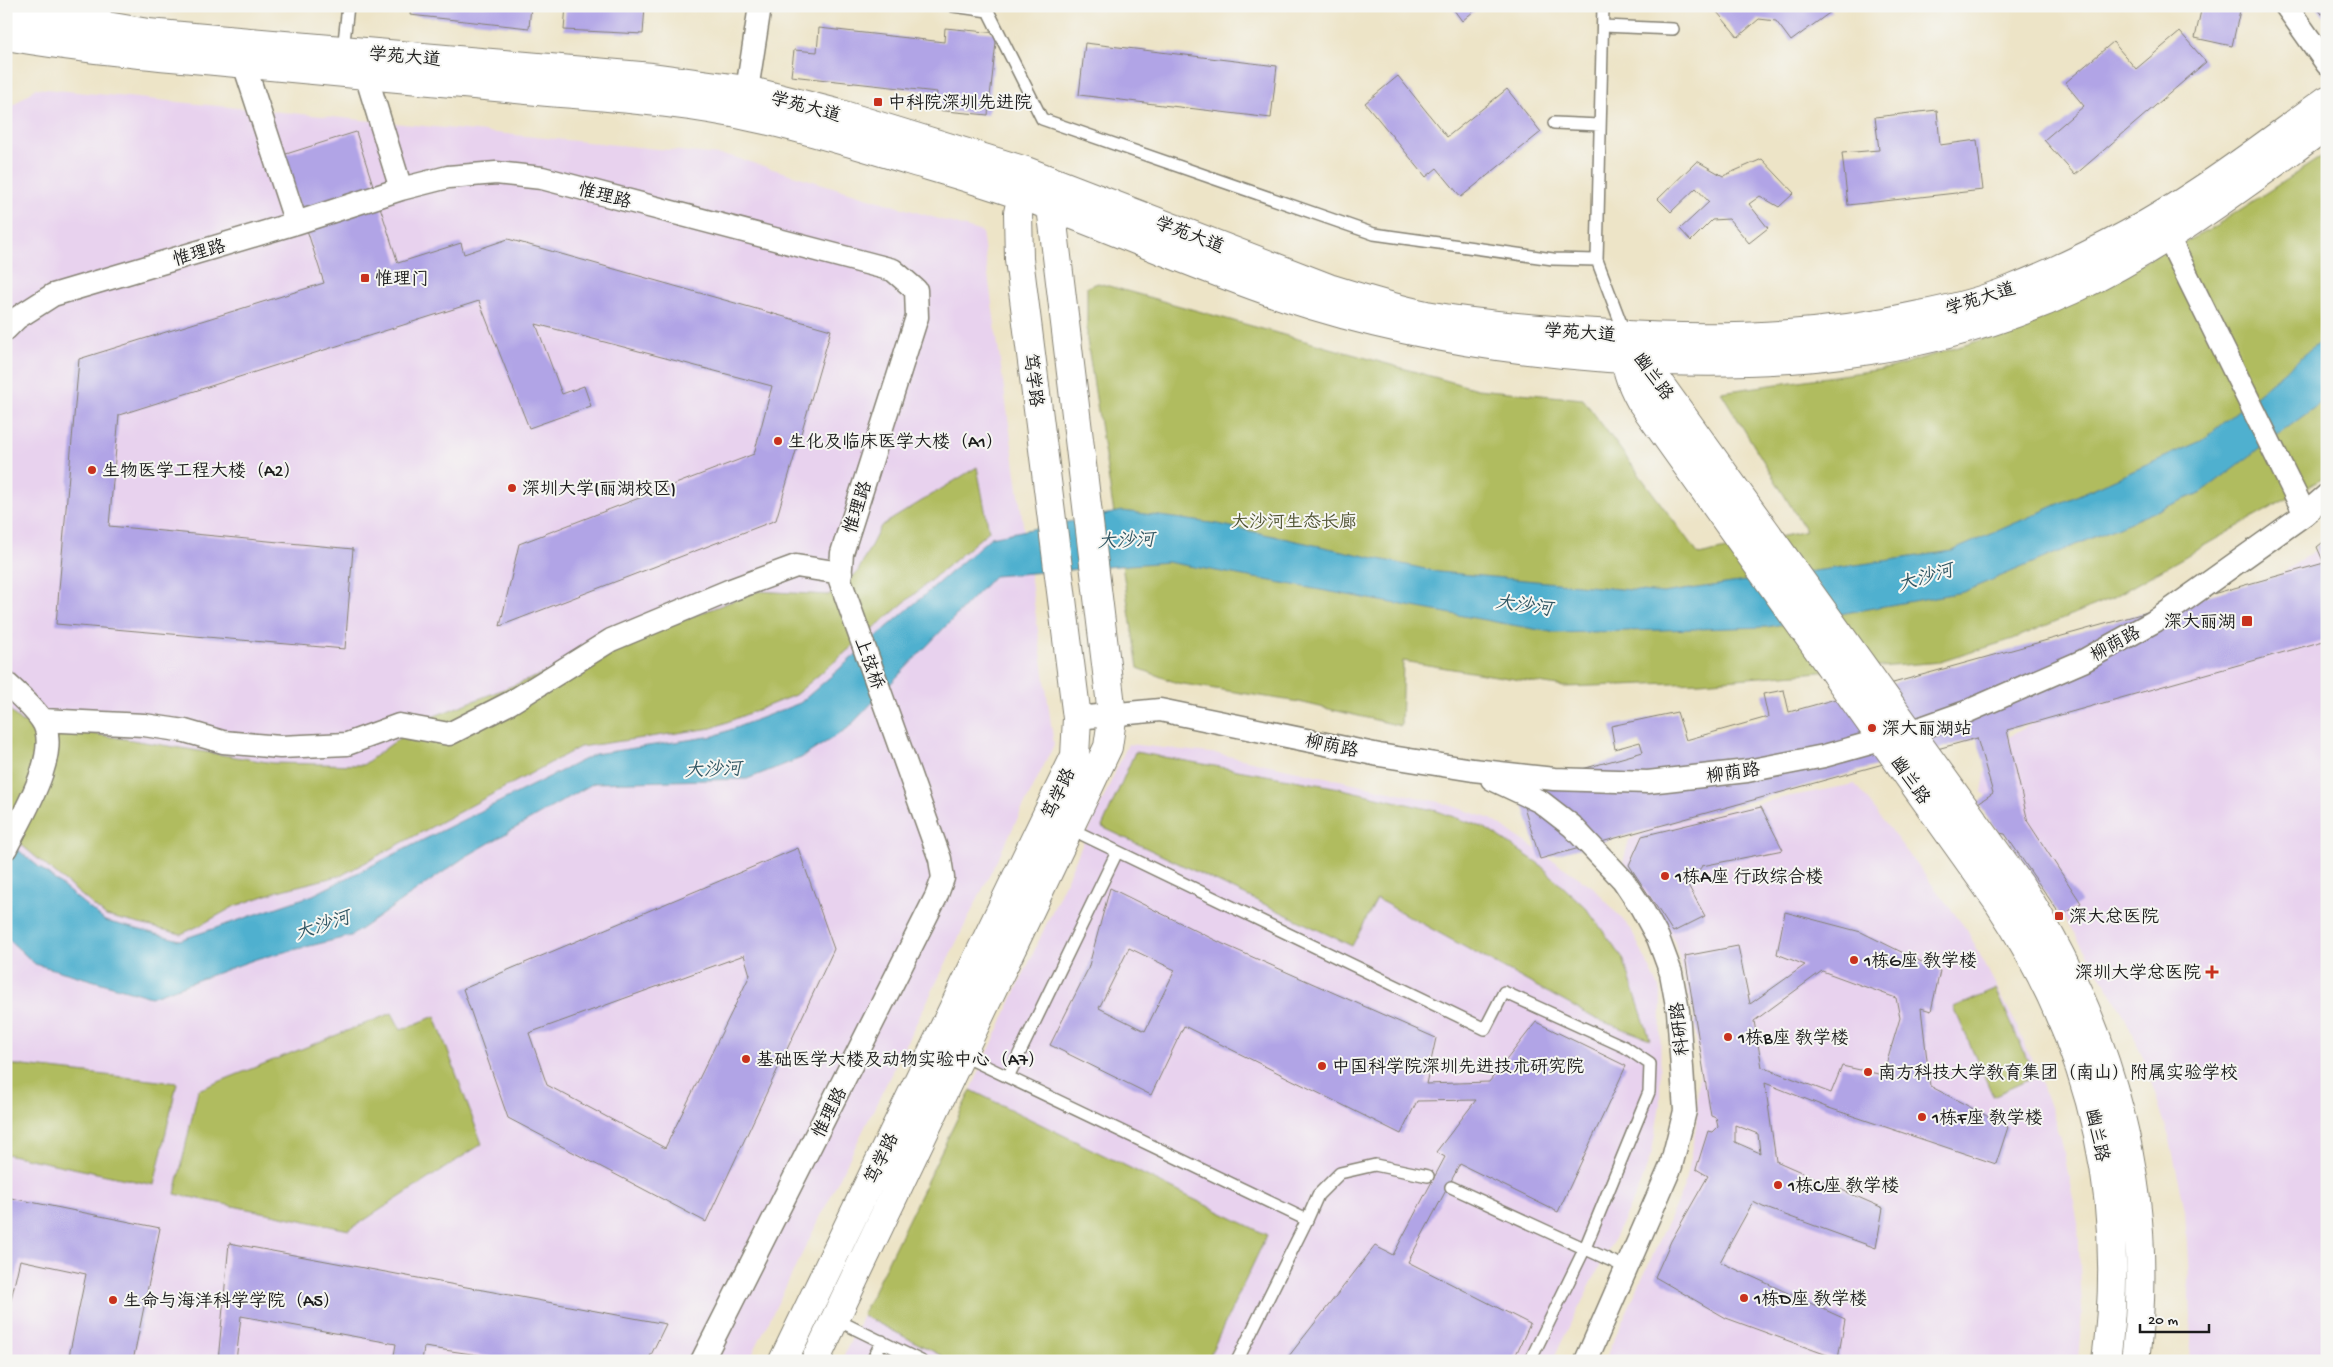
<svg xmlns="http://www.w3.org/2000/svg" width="2333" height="1367" viewBox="0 0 2333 1367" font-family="'Gochi Hand','LXGW WenKai TC',sans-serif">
  <rect width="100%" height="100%" fill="#f6f6f2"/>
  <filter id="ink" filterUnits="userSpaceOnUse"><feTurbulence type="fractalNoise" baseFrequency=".02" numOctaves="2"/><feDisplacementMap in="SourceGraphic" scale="10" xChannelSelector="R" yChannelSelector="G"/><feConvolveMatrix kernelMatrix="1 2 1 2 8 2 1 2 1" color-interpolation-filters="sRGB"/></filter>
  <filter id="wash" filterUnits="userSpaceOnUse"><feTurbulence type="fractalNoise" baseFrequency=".0096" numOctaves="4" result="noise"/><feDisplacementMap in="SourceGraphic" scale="20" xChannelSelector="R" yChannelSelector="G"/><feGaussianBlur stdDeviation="1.12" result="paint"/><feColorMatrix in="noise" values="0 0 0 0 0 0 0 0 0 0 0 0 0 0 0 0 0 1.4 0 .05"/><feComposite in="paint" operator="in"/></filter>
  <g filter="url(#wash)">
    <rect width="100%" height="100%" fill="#ede4c7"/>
    <!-- built -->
    <path fill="#e8d2ee" d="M 36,88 L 730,156 L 982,232 L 1054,745 L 749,1361 L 6,1361 L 6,111 Z
      M 2327,543 L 2327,1361 L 2189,1361 L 2191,1317 L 2185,1210 L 2170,1140 L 2143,1057 L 2121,1009 L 2076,936 L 1982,792 L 1990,748 L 2217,616 Z
      M 1128,744 L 1219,754 L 1440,802 L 1491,819 L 1593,887 L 1631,929 L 1661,992 L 1660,1105 L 1652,1152 L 1639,1189 L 1552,1361 L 841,1361 L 971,1090 Z
      M 1855,784 L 1967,930 L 2015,1022 L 2040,1079 L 2061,1138 L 2078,1223 L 2082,1311 L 2078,1361 L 1604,1361 L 1684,1187 L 1696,1127 L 1699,1064 L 1694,1014 L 1675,942 L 1623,862 L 1629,840 L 1650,828 L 1776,799 Z"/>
    <!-- green -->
    <path fill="#b0bc5e" stroke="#666c3d" d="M 2327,153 L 2327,476 L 2110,599 L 2013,639 L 1940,662 L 1700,682 L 1564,687 L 1403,661 L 1401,726 L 1299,702 L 1177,683 L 1138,668 L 1087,340 L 1087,287 L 1098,283 L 1477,389 L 1583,399 L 1699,555 L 1806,531 L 1721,392 L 1890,368 L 1981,340 L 2209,230 Z
      M 977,467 L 989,531 L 795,695 L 712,728 L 580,747 L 342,875 L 278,891 L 233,907 L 201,925 L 181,934 L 106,916 L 6,832 L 6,706 L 21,722 L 273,763 L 363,765 L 424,720 L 758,591 L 828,595 L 843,587 L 858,571 L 881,526 Z
      M 1135,752 L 1334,787 L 1437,811 L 1485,828 L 1538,863 L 1586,908 L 1623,958 L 1650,1039 L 1596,1019 L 1377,899 L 1352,946 L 1102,827 Z
      M 1996,989 L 2035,1077 L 1993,1096 L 1954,1008 Z
      M 392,1013 L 401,1030 L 435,1016 L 482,1144 L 349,1230 L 175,1194 L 198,1090 Z
      M 6,1064 L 177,1083 L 154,1185 L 6,1154 Z
      M 971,1090 L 1267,1235 L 1207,1361 L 952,1361 L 862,1315 Z"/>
    <!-- water -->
    <path fill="#50b0cf" stroke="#366676" d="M 2327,336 L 2327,398 L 2202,492 L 1963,592 L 1767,627 L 1556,633 L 1167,562 L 994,576 L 848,728 L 801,758 L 747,779 L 594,783 L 465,857 L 351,936 L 256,959 L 151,997 L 35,964 L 6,937 L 6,840 L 105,921 L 180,940 L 313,895 L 595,754 L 714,736 L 800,703 L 991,537 L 1123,511 L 1218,524 L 1439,572 L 1663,593 L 1952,551 L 2201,441 Z"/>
    <g id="blocks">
      <!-- building -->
      <path fill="#b1a4e6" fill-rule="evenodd" d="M 411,6 L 531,6 L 529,28 L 410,15 Z
        M 566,6 L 645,6 L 643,34 L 564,30 Z
        M 1451,6 L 1480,6 L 1462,21 Z
        M 1712,6 L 1829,6 L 1832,11 L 1791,41 L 1776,21 L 1759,19 L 1738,37 Z
        M 2202,6 L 2241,6 L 2232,46 L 2195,38 Z
        M 2316,6 L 2327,6 L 2327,21 Z
        M 819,28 L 944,42 L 945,28 L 997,33 L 988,115 L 935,110 L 937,92 L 791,76 L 794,50 L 817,52 Z
        M 2180,32 L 2206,62 L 2075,175 L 2044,140 L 2084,106 L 2065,83 L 2113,42 L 2136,69 Z
        M 1085,43 L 1277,66 L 1271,118 L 1079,95 Z
        M 1398,76 L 1447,137 L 1507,89 L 1541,132 L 1461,197 L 1437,168 L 1426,177 L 1365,103 Z
        M 1937,110 L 1940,145 L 1977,140 L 1983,190 L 1848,205 L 1842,153 L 1879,150 L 1875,117 Z
        M 356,132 L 398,263 L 461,243 L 464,254 L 508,239 L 831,330 L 776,520 L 500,626 L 519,544 L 754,454 L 772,386 L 536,324 L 562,394 L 584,386 L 591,406 L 529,428 L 479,301 L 119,415 L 109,526 L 353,549 L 345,649 L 56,624 L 79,359 L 324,283 L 283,155 Z
        M 1762,159 L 1794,193 L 1779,207 L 1760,196 L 1749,204 L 1768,228 L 1749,243 L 1729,219 L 1712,220 L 1691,241 L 1680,229 L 1709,202 L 1696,188 L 1671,212 L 1658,199 L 1697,161 L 1723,176 Z
        M 2327,539 L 2327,640 L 2007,730 L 2028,822 L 2081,903 L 2061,916 L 2005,834 L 1999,833 L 1978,803 L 1993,793 L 1977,738 L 1540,859 L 1518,787 L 1643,752 L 1640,742 L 1615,749 L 1611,726 L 1677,712 L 1686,740 L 1768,717 L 1763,694 L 1784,690 L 1789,712 L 2324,563 L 2317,547 Z
        M 1761,807 L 1783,850 L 1702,866 L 1688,885 L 1705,916 L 1673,932 L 1629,865 L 1642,836 Z
        M 798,848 L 834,949 L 706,1222 L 508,1118 L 463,989 ZM 744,955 L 750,975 L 665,1148 L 547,1085 L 529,1033 Z
        M 1110,888 L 1223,944 L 1436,1038 L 1426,1084 L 1489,1082 L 1536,1022 L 1626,1066 L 1558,1212 L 1460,1164 L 1408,1262 L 1530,1324 L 1513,1361 L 1285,1361 L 1375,1246 L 1393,1255 L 1445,1157 L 1436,1152 L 1476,1100 L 1417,1101 L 1401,1134 L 1184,1026 L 1151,1095 L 1050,1045 L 1088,969 ZM 1129,948 L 1175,970 L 1145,1031 L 1099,1008 Z
        M 1785,912 L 1861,932 L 1940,971 L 1931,1011 L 1921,1008 L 1930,1086 L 2008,1127 L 1996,1164 L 1826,1107 L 1765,1083 L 1776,1161 L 1883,1208 L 1876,1248 L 1763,1207 L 1753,1202 L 1720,1262 L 1845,1319 L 1838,1359 L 1726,1318 L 1655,1277 L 1671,1241 L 1708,1176 L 1696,1169 L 1708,1131 L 1713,1132 L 1718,1127 L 1716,1118 L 1711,1116 L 1685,956 L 1738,946 L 1750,1004 L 1805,965 L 1777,954 ZM 1822,971 L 1896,998 L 1900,1018 L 1883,1075 L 1842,1066 L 1831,1093 L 1762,1067 L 1754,1021 ZM 1735,1125 L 1758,1134 L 1760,1153 L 1735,1142 Z
        M 6,1197 L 160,1228 L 133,1361 L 68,1361 L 86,1274 L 20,1260 L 6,1321 Z
        M 229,1243 L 666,1324 L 648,1361 L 517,1359 L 517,1361 L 491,1361 L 492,1357 L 424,1347 L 422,1361 L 393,1361 L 396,1344 L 241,1316 L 236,1361 L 218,1361 Z"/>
    </g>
  </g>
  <g filter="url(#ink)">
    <use href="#blocks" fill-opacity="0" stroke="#848072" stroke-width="1"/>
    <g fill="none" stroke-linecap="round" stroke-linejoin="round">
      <!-- lane casing -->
      <g stroke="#848072" stroke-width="14">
        <path id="lane" d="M 100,6 L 111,23
          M 953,6 L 988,11 L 1042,119 L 1374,234 L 1553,259 L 1597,260
          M 1603,6 L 1597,260 L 1625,334
          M 1603,26 L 1673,29
          M 343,50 L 348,6
          M 1554,123 L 1600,125
          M 1071,829 L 1485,1029 L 1504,992 L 1625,1047 L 1650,1064 L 1649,1092 L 1585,1248 L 1530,1361
          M 962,1055 L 1307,1220 L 1237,1361
          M 1008,1077 L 1117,852
          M 1451,1187 L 1627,1268
          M 1307,1220 L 1318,1195 L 1340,1173 L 1375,1165 L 1428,1176
          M 835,1319 L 921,1361
          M 872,1361 L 882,1341"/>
      </g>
      <!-- street casing -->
      <g stroke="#848072" stroke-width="25">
        <path id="street" d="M 2286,6 L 2327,64
          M 244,64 L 296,223
          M 366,75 L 401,189
          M 747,90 L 760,6
          M 2168,237 L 2305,514
          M 6,329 L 17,318 L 53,295 L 296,223 L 401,189 L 448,177 L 496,173 L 542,178 L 893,270 L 916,290 L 917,317 L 842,553 L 840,580 L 940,859 L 943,878 L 936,897 L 702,1361
          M 6,683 C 18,694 32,706 41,719 C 64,750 21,818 6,848
          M 1077,718 L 1160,710 L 1379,755 L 1473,770 L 1554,779 L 1648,782 L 1747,771 L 1824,756 L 1910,732 L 1966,712 L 2083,661 L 2155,621 L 2305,514 L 2327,495
          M 42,720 L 144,725 L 185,731 L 223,742 L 280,747 L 347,744 L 399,725 L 449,734 L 510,703 L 611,640 L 731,590 L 796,566 L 841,573
          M 1492,779 L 1541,802 L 1572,826 L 1623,880 L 1641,907 L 1658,938 L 1671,973 L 1678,1011 L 1685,1111 L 1671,1166 L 1586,1361"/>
      </g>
      <!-- secondary casing -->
      <g stroke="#848072" stroke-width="30">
        <path id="secondary" d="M 6,9 L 148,33 L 652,77 L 747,90 L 837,113 L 1026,171 L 1329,288 C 1361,298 1393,308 1426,315 C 1488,326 1550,330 1612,334 C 1715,341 1819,338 1920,315 C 1951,309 1983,301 2012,289 C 2078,262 2142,230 2201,190 C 2244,162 2285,130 2327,100
          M 6,36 C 86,50 167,57 248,64 C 341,73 434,81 527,90 C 603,97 681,101 756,118 C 807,129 858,145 908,160 C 955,174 1002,187 1047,205 C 1127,235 1205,270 1286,297 C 1391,332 1498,350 1608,358 C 1766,369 1926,358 2072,290 C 2164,247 2245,184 2327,125
          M 1625,342 C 1623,363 1630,382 1640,400 L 1998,902 C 2090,1041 2128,1195 2106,1361
          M 1636,351 L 2020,885 C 2111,1028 2157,1190 2135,1361
          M 783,1361 L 1075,756 L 1077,718 L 1019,259 L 1018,213 L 1025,179
          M 815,1361 L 1108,747 L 1112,719 L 1110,697 L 1049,190"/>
      </g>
      <!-- lane -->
      <use href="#lane" stroke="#fff" stroke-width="11"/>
      <!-- street -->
      <use href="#street" stroke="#fff" stroke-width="22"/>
      <!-- secondary -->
      <use href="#secondary" stroke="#fff" stroke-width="28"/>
    </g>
  </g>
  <!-- markers -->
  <g fill="#c8321e" stroke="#f6f6f2" stroke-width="2">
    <rect x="873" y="97" width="10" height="10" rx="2.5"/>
    <rect x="360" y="273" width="10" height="10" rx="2.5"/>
    <circle cx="778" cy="441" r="5"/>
    <circle cx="92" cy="470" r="5"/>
    <circle cx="512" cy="488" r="5"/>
    <rect x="2241" y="615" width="12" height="12" rx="2.5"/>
    <circle cx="1872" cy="728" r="5"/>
    <circle cx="1665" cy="876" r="5"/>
    <rect x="2054" y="911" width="10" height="10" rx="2.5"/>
    <circle cx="1854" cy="960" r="5"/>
    <path d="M2209.5 964.5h5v5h5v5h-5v5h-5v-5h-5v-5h5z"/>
    <circle cx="1728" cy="1037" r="5"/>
    <circle cx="746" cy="1059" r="5"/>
    <circle cx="1322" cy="1066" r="5"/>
    <circle cx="1868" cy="1072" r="5"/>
    <circle cx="1922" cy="1117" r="5"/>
    <circle cx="1778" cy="1185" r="5"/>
    <circle cx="1744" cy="1298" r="5"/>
    <circle cx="113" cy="1300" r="5"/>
  </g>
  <g text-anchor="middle" stroke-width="4" stroke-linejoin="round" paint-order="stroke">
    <!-- street labels -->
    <g font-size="18" fill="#1c1c1c" stroke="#f6f6f2">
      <text transform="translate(405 56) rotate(5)" y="6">学苑大道</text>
      <text transform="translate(806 106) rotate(15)" y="6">学苑大道</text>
      <text transform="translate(605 195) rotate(15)" y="6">惟理路</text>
      <text transform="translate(1190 234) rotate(21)" y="6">学苑大道</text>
      <text transform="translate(199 252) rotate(-16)" y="6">惟理路</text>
      <text transform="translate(1980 298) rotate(-18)" y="6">学苑大道</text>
      <text transform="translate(1580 332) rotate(4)" y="6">学苑大道</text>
      <text transform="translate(1654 376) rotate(54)" y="6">幽兰路</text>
      <text transform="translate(1034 380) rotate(83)" y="6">笃学路</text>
      <text transform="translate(857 507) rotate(-72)" y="6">惟理路</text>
      <text transform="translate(2115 643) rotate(-29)" y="6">柳荫路</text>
      <text transform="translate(870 663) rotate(70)" y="6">上弦桥</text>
      <text transform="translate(1332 745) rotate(12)" y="6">柳荫路</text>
      <text transform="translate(1733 772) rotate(-8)" y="6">柳荫路</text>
      <text transform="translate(1911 780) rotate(55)" y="6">幽兰路</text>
      <text transform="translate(1058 793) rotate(-65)" y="6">笃学路</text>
      <text transform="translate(1679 1029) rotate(-96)" y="6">科研路</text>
      <text transform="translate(829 1112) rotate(-63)" y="6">惟理路</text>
      <text transform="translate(2098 1135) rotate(78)" y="6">幽兰路</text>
      <text transform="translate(881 1158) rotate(-64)" y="6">笃学路</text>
    </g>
    <!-- poi labels -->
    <g font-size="18" fill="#1c1c1c" stroke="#f6f6f2" text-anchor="start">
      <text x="888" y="108">中科院深圳先进院</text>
      <text x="375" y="284">惟理门</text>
      <text x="788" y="447">生化及临床医学大楼（A1）</text>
      <text x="102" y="476">生物医学工程大楼（A2）</text>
      <text x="522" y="494">深圳大学(丽湖校区)</text>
      <text x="2236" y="627" text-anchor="end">深大丽湖</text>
      <text x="1882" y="734">深大丽湖站</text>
      <text x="1675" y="882">1栋A座 行政综合楼</text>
      <text x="2069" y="922">深大总医院</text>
      <text x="1864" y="966">1栋G座 教学楼</text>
      <text x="2201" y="978" text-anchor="end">深圳大学总医院</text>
      <text x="1738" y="1043">1栋B座 教学楼</text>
      <text x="756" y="1065">基础医学大楼及动物实验中心（A7）</text>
      <text x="1332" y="1072">中国科学院深圳先进技术研究院</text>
      <text x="1878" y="1078">南方科技大学教育集团（南山）附属实验学校</text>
      <text x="1932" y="1123">1栋F座 教学楼</text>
      <text x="1788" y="1191">1栋C座 教学楼</text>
      <text x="1754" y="1304">1栋D座 教学楼</text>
      <text x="123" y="1306">生命与海洋科学学院（A5）</text>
    </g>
    <!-- park labels -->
    <g font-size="18" fill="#505433" stroke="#f6f6f2">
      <text x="1294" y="527">大沙河生态长廊</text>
    </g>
    <!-- water labels -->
    <g font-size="19" font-style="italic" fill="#315764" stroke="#f6f6f2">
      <text transform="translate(1126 539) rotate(-2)" y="7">大沙河</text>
      <text transform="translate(1925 576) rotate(-16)" y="7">大沙河</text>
      <text transform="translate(1524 604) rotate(8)" y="7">大沙河</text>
      <text transform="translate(713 768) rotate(-2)" y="7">大沙河</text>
      <text transform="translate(322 924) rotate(-18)" y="7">大沙河</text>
    </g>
  </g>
  <!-- margin -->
  <rect width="2333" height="1367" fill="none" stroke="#f6f6f2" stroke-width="25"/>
  <!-- scale -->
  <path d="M2140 1324v8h69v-8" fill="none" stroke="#1c1c1c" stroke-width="2.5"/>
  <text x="2148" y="1324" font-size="15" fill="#1c1c1c" stroke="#f6f6f2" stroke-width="4" paint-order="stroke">20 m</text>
</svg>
